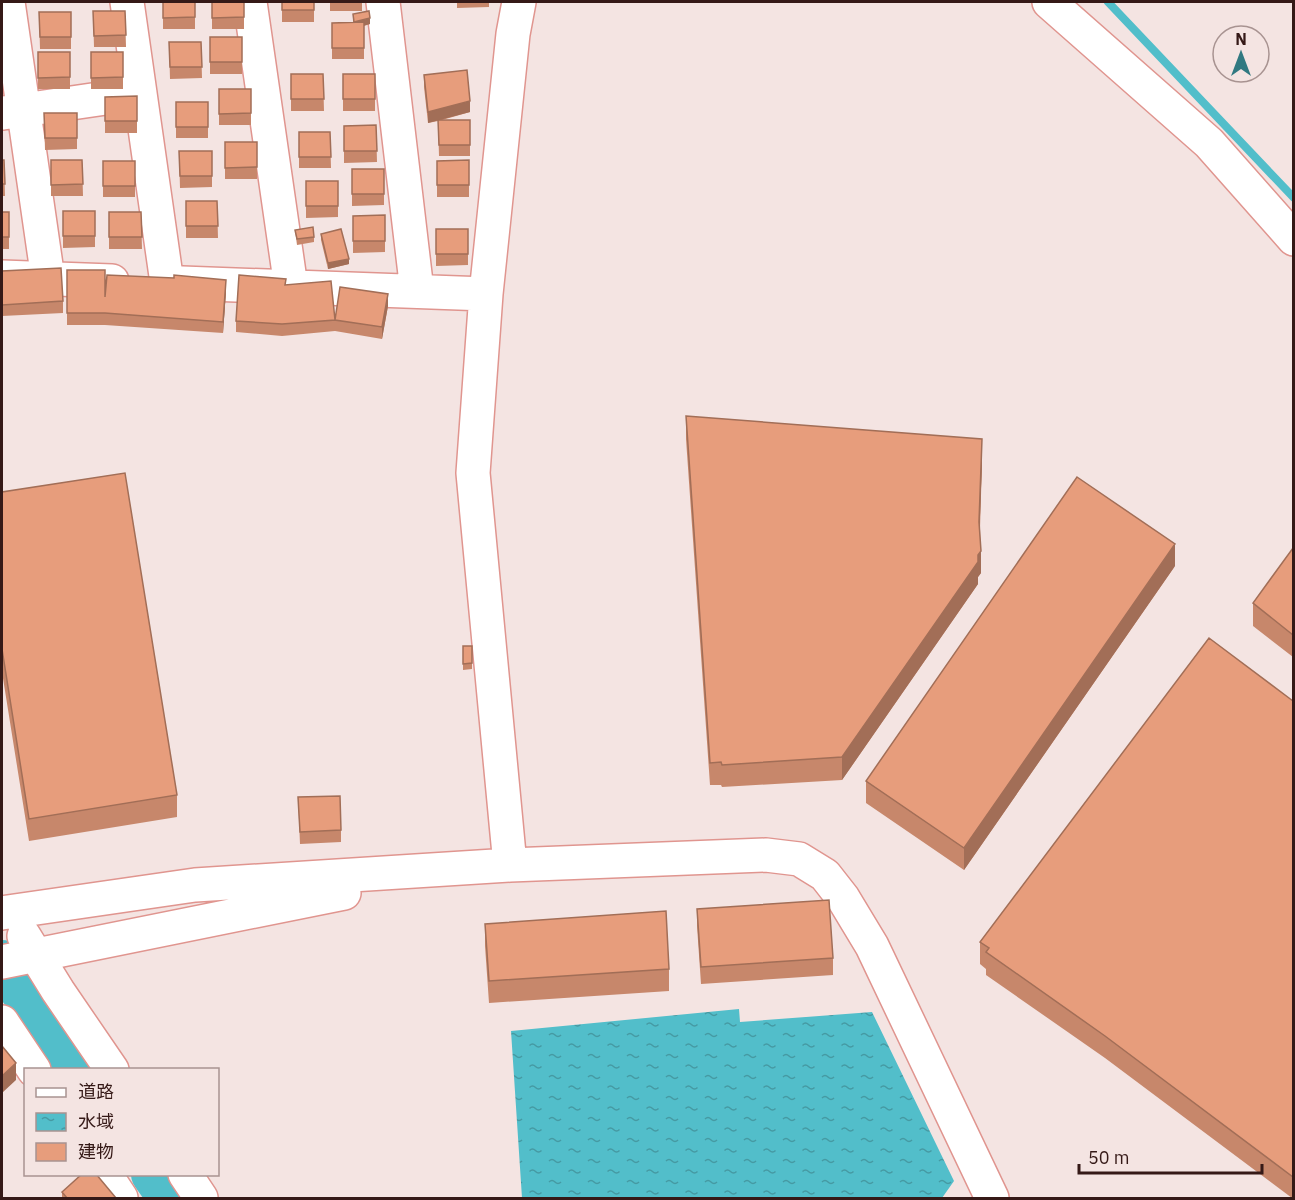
<svg xmlns="http://www.w3.org/2000/svg" width="1295" height="1200" viewBox="0 0 1295 1200" font-family="'IBM Plex Sans','Noto Sans JP',sans-serif">
  <defs>
    <pattern id="water-ripples" width="26" height="14" patternUnits="userSpaceOnUse" patternTransform="scale(1.5)"><rect width="26" height="14" fill="#52beca"/><path d="M2 4q2-2 4 0t4 0M15 11q2-2 4 0t4 0" fill="none" stroke="#459aa3"/></pattern>
  </defs>
  <rect width="100%" height="100%" fill="#f4e4e2"/>
  <!-- water -->
  <path fill="url(#water-ripples)" d="M 739,1009 L 740,1022 L 872,1012 L 954,1181 L 942,1198 L 522,1198 L 511,1031 Z"/>
  <g fill="none" stroke-linecap="round" stroke-linejoin="round">
    <!-- stream -->
    <path stroke="#52beca" stroke-width="8" d="M 1108,2 L 1294,198"/>
    <!-- river -->
    <path stroke="#52beca" stroke-width="44" d="M 2,962 L 77,1070
      M 153,1174 L 170,1198"/>
    <!-- minor casing -->
    <g stroke="#e0958f" stroke-width="36">
      <path id="minor" d="M 8,2 L 48,279
        M 127,2 L 167,283
        M 250,2 L 291,287
        M 383,2 L 417,291
        M 1049,2 L 1209,143 L 1294,239
        M 3,113 L 140,93
        M 2,277 L 112,281
        M 182,283 L 486,294
        M 510,865 L 473,473 L 486,294 L 513,34 L 519,2
        M 2,913 L 195,885 L 510,865 L 766,855 L 799,859 L 825,875 L 843,898 L 872,946 L 992,1198
        M 24,936 L 58,991 L 112,1070
        M 2,962 L 344,893
        M 2,1022 L 34,1070
        M 105,1174 L 121,1198
        M 185,1174 L 201,1198"/>
    </g>
    <!-- minor -->
    <use href="#minor" stroke="#fff" stroke-width="33"/>
  </g>
  <!-- wall -->
  <path fill="#c7876b" d="M 163,2 L 195,2 L 195,29 L 163,29 Z
    M 212,2 L 244,2 L 244,29 L 212,29 Z
    M 282,2 L 314,2 L 314,22 L 282,22 Z
    M 330,2 L 362,2 L 362,11 L 330,11 Z
    M 457,2 L 489,2 L 489,7 L 457,8 Z
    M 93,11 L 125,11 L 126,47 L 94,47 Z
    M 39,12 L 71,12 L 71,49 L 40,49 Z
    M 353,14 L 370,24 L 364,26 L 364,59 L 332,59 L 332,23 L 353,23 Z
    M 210,37 L 242,37 L 242,74 L 210,74 Z
    M 169,42 L 201,42 L 202,78 L 170,79 Z
    M 38,52 L 70,52 L 70,89 L 38,89 Z
    M 91,52 L 123,52 L 123,89 L 91,89 Z
    M 291,74 L 323,74 L 324,111 L 291,111 Z
    M 343,74 L 375,74 L 375,111 L 343,111 Z
    M 424,75 L 470,112 L 442,120 L 470,120 L 470,156 L 439,156 L 438,121 L 428,123 L 424,87 Z
    M 219,89 L 251,89 L 251,125 L 219,125 Z
    M 137,96 L 137,133 L 105,133 L 105,97 Z
    M 176,102 L 208,102 L 208,138 L 176,138 Z
    M 44,113 L 77,113 L 77,149 L 45,150 Z
    M 376,125 L 377,162 L 344,163 L 344,126 Z
    M 299,132 L 330,132 L 331,168 L 299,168 Z
    M 225,142 L 257,142 L 257,179 L 225,179 Z
    M 179,151 L 212,151 L 212,187 L 180,188 Z
    M 2,160 L 4,160 L 5,196 L 2,196 Z
    M 51,160 L 82,160 L 83,196 L 51,196 Z
    M 469,160 L 469,197 L 437,197 L 437,161 Z
    M 103,161 L 135,161 L 135,197 L 103,197 Z
    M 352,169 L 384,169 L 384,205 L 352,206 Z
    M 306,181 L 338,181 L 338,217 L 306,218 Z
    M 186,201 L 217,201 L 218,238 L 186,238 Z
    M 63,211 L 95,211 L 95,247 L 63,248 Z
    M 2,212 L 9,212 L 9,249 L 2,249 Z
    M 109,212 L 141,212 L 142,249 L 109,249 Z
    M 385,215 L 385,252 L 353,253 L 353,216 Z
    M 436,229 L 468,229 L 468,265 L 436,266 Z
    M 295,230 L 314,237 L 314,242 L 297,245 Z
    M 321,234 L 349,264 L 328,269 L 321,240 Z
    M 67,270 L 105,297 L 226,291 L 223,333 L 105,325 L 67,325 Z
    M 2,271 L 63,301 L 63,313 L 2,316 Z
    M 286,285 L 335,320 L 335,331 L 282,336 L 236,332 L 236,321 Z
    M 388,306 L 382,339 L 335,331 L 335,320 Z
    M 686,416 L 982,462 L 980,529 L 981,573 L 978,577 L 978,584 L 842,780 L 722,787 L 721,785 L 710,785 L 686,439 Z
    M 2,492 L 177,795 L 177,817 L 29,841 L 2,672 Z
    M 1293,548 L 1293,657 L 1253,626 L 1253,603 Z
    M 1175,566 L 964,870 L 866,803 L 866,781 Z
    M 463,646 L 472,646 L 472,669 L 463,670 Z
    M 1293,701 L 1293,1198 L 1292,1198 L 1105,1058 L 986,975 L 986,969 L 980,964 L 980,942 Z
    M 298,797 L 341,830 L 341,842 L 300,844 Z
    M 697,909 L 833,958 L 833,975 L 701,984 L 697,926 Z
    M 485,924 L 669,969 L 669,991 L 489,1003 L 485,946 Z
    M 62,1192 L 116,1198 L 62,1198 Z"/>
  <!-- shaded-wall -->
  <path fill="#a26e57" d="M 370,18 L 370,24 L 354,28 L 354,22 Z
    M 470,101 L 470,112 L 428,123 L 428,112 Z
    M 349,259 L 349,264 L 328,269 L 328,263 Z
    M 226,280 L 226,291 L 223,333 L 223,322 Z
    M 388,294 L 388,306 L 382,339 L 382,327 Z
    M 982,439 L 982,462 L 979,544 L 979,522 Z
    M 1175,544 L 1175,566 L 964,870 L 964,848 Z
    M 981,551 L 981,573 L 978,577 L 978,584 L 842,780 L 842,757 Z
    M 16,1063 L 16,1080 L 2,1093 L 2,1076 Z"/>
  <!-- building -->
  <path fill="#e79d7c" stroke="#a26e57" stroke-width="1.5" d="M 163,2 L 195,2 L 195,17 L 163,18 Z
    M 212,2 L 244,2 L 244,17 L 212,18 Z
    M 282,2 L 314,2 L 314,10 L 282,10 Z
    M 93,11 L 125,11 L 126,35 L 94,36 Z
    M 369,11 L 370,18 L 354,22 L 353,14 Z
    M 39,12 L 71,12 L 71,37 L 40,37 Z
    M 364,22 L 364,48 L 332,48 L 332,23 Z
    M 210,37 L 242,37 L 242,62 L 210,62 Z
    M 169,42 L 201,42 L 202,67 L 170,67 Z
    M 38,52 L 70,52 L 70,77 L 38,78 Z
    M 91,52 L 123,52 L 123,77 L 91,78 Z
    M 467,70 L 470,101 L 428,112 L 424,75 Z
    M 291,74 L 323,74 L 324,99 L 291,99 Z
    M 343,74 L 375,74 L 375,99 L 343,99 Z
    M 219,89 L 251,89 L 251,113 L 219,114 Z
    M 137,96 L 137,121 L 105,121 L 105,97 Z
    M 176,102 L 208,102 L 208,127 L 176,127 Z
    M 44,113 L 77,113 L 77,138 L 45,138 Z
    M 438,120 L 470,120 L 470,145 L 439,145 Z
    M 376,125 L 377,151 L 344,151 L 344,126 Z
    M 299,132 L 330,132 L 331,157 L 299,157 Z
    M 225,142 L 257,142 L 257,167 L 225,168 Z
    M 179,151 L 212,151 L 212,176 L 180,176 Z
    M 2,160 L 4,160 L 5,184 L 2,184 Z
    M 51,160 L 82,160 L 83,184 L 51,185 Z
    M 469,160 L 469,185 L 437,185 L 437,161 Z
    M 103,161 L 135,161 L 135,186 L 103,186 Z
    M 352,169 L 384,169 L 384,194 L 352,194 Z
    M 306,181 L 338,181 L 338,206 L 306,206 Z
    M 186,201 L 217,201 L 218,226 L 186,226 Z
    M 63,211 L 95,211 L 95,236 L 63,236 Z
    M 2,212 L 9,212 L 9,237 L 2,237 Z
    M 109,212 L 141,212 L 142,237 L 109,237 Z
    M 385,215 L 385,241 L 353,241 L 353,216 Z
    M 313,227 L 314,237 L 297,239 L 295,230 Z
    M 341,229 L 349,259 L 328,263 L 321,234 Z
    M 436,229 L 468,229 L 468,254 L 436,254 Z
    M 61,268 L 63,301 L 2,305 L 2,271 Z
    M 67,270 L 105,270 L 105,297 L 107,275 L 174,278 L 174,275 L 226,280 L 223,322 L 105,313 L 67,313 Z
    M 239,275 L 286,279 L 285,285 L 331,281 L 335,320 L 282,324 L 236,321 Z
    M 340,287 L 388,294 L 382,327 L 335,320 Z
    M 686,416 L 982,439 L 979,522 L 981,551 L 978,555 L 978,562 L 842,757 L 722,765 L 721,762 L 710,763 Z
    M 125,473 L 177,795 L 29,819 L 2,649 L 2,492 Z
    M 1077,477 L 1175,544 L 964,848 L 866,781 Z
    M 1293,548 L 1293,635 L 1253,603 Z
    M 1209,638 L 1293,701 L 1293,1177 L 1105,1036 L 986,952 L 989,948 L 980,942 Z
    M 463,646 L 472,646 L 472,663 L 463,664 Z
    M 340,796 L 341,830 L 300,832 L 298,797 Z
    M 829,900 L 833,958 L 701,967 L 697,909 Z
    M 666,911 L 669,969 L 489,981 L 485,924 Z
    M 2,1046 L 16,1063 L 2,1076 Z
    M 82,1174 L 96,1174 L 116,1198 L 67,1198 L 62,1192 Z"/>
  <!-- border -->
  <rect width="1295" height="1200" fill="none" stroke="#351917" stroke-width="6"/>
  <!-- legend -->
  <rect x="24" y="1068" width="195" height="108" fill="#f4e4e2" stroke="#a89391" stroke-width="1.5"/>
  <rect x="36" y="1088" width="30" height="9" fill="#ffffff" stroke="#a89391" stroke-width="1.5"/>
  <text x="78" y="1098" font-size="18" fill="#351917">道路</text>
  <rect x="36" y="1113" width="30" height="18" fill="url(#water-ripples)" stroke="#a89391" stroke-width="1.5"/>
  <text x="78" y="1128" font-size="18" fill="#351917">水域</text>
  <rect x="36" y="1143" width="30" height="18" fill="#e79d7c" stroke="#a89391" stroke-width="1.5"/>
  <text x="78" y="1158" font-size="18" fill="#351917">建物</text>
  <!-- north arrow -->
  <g transform="translate(1241 54)"><circle r="28" fill="#f4e4e2" stroke="#a89391" stroke-width="1.5"/>
  <path d="M0-4.5L10 22L0 15L-10 22Z" fill="#317981"/>
  <text y="-9" font-size="16" font-weight="bold" text-anchor="middle" fill="#351917">N</text>
  </g>
  <!-- scale -->
  <path d="M1079 1164v9h183v-9" fill="none" stroke="#351917" stroke-width="3"/>
  <text x="1088" y="1164" font-size="18" fill="#351917" stroke="#f4e4e2" stroke-width="4.5" paint-order="stroke">50 m</text>
</svg>
